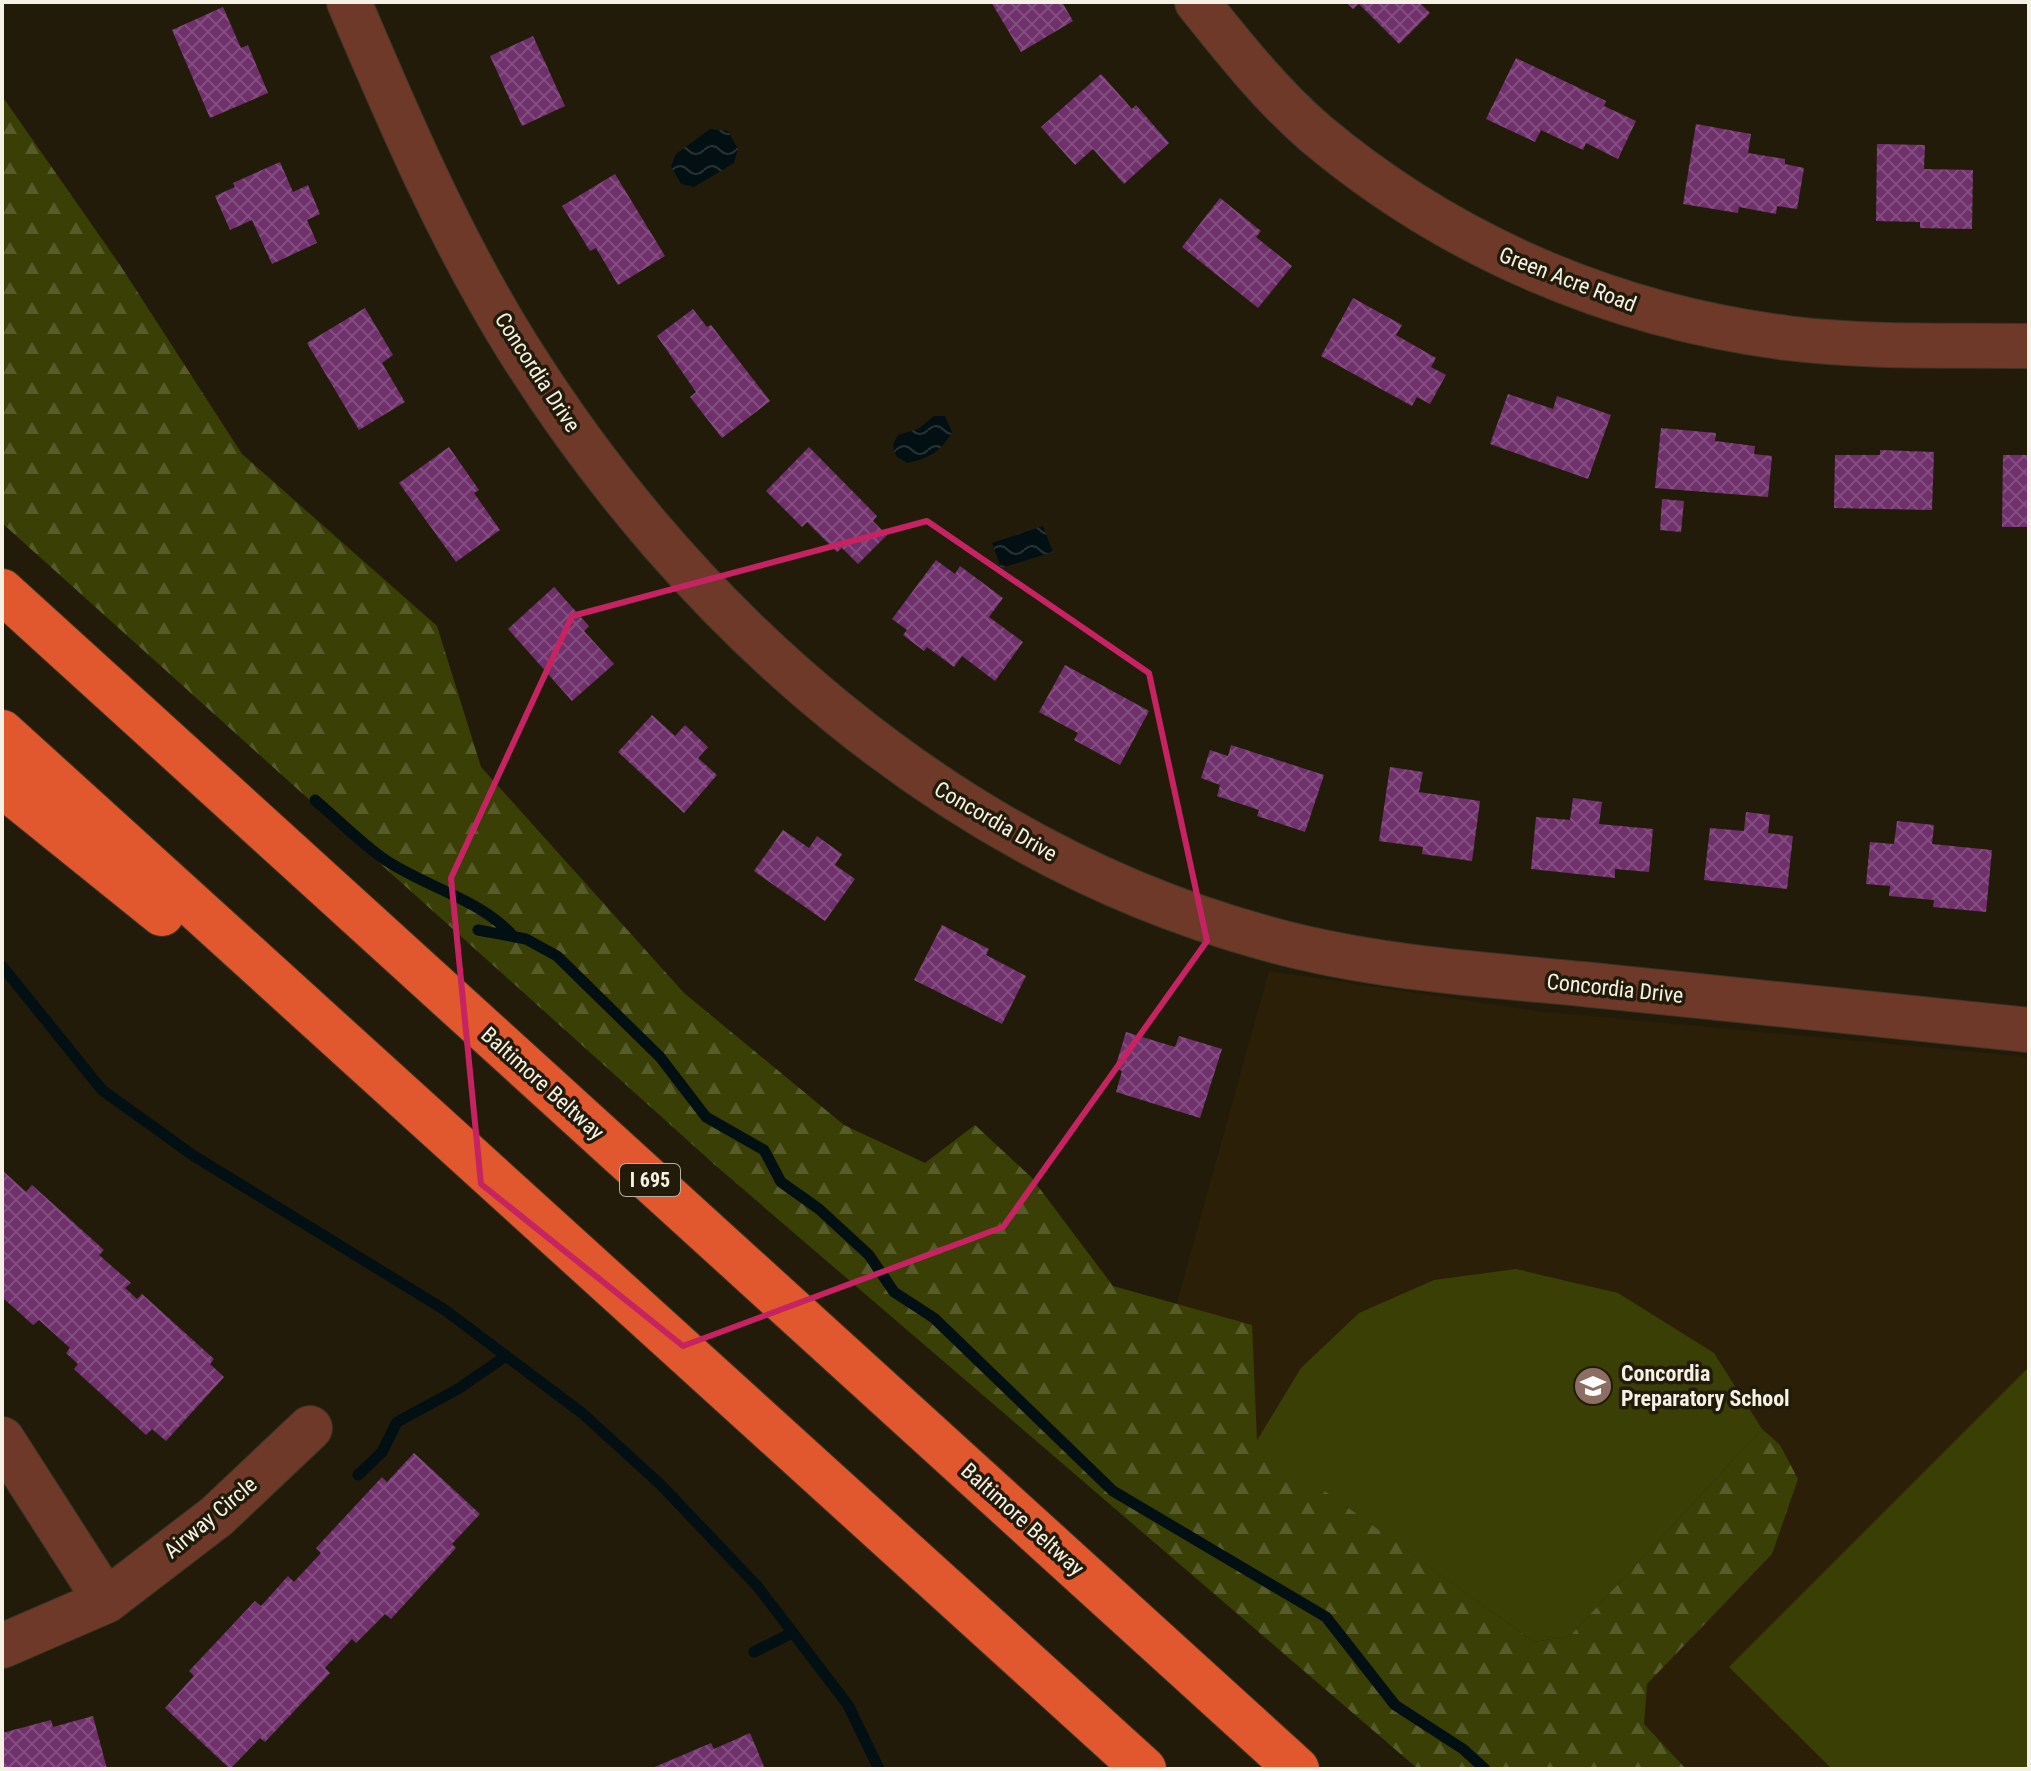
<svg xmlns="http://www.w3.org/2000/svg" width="2031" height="1771" viewBox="0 0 2031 1771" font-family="'Roboto Condensed',sans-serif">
  <defs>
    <pattern id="forest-firs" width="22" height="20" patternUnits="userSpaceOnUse" patternTransform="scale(2)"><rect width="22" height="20" fill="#3a3f06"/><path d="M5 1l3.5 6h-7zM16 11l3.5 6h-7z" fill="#575b2a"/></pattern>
    <pattern id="water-waves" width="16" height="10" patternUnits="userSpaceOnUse" patternTransform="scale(2)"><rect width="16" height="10" fill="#020f13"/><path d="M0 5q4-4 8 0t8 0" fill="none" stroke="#283235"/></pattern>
    <pattern id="building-cross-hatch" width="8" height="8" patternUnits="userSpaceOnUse" patternTransform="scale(2)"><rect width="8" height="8" fill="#6f306c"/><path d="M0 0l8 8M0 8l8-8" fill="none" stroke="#844e81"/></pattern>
  </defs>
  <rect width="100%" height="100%" fill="#231b0a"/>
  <!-- built -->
  <path fill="#2b2007" d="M 1269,971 L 1536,1011 L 2029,1057 L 2029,1769 L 1537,1769 L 1163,1353 Z"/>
  <!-- green -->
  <path fill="#3a3f06" d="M 1516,1269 L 1618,1293 L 1714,1353 L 1762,1429 L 1570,1636 L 1534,1642 L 1256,1442 L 1301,1368 L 1359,1313 L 1434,1280 Z
    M 2029,1367 L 2029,1769 L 1832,1769 L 1729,1667 Z"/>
  <!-- forest -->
  <path fill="url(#forest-firs)" d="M 2,96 L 120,265 L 242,454 L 437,626 L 481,767 L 684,993 L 844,1125 L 925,1163 L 975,1125 L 1031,1177 L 1113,1286 L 1252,1325 L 1257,1442 L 1534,1642 L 1570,1636 L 1762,1429 L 1780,1445 L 1798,1479 L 1772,1554 L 1647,1684 L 1644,1724 L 1686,1769 L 1418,1769 L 715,1165 L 2,523 Z"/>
  <!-- water -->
  <path fill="url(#water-waves)" d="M 710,129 L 728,131 L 738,149 L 734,163 L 694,187 L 681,184 L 671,166 L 676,154 Z
    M 934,416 L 945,416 L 952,432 C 942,451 928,459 907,463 L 896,456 L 893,444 L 898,435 L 918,429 Z
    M 1043,526 L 1053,552 L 1001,568 L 992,543 Z"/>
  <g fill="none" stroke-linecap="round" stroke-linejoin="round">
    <!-- stream -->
    <path stroke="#020f13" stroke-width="11" d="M 315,800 C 337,819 358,840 381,857 C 423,887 480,898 514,937
      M 478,930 L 526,939 L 557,956 L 660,1057 L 706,1117 L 764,1150 L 781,1182 L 819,1209 L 869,1255 L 894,1292 L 934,1318 L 1113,1491 L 1326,1617 L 1395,1705 L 1463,1749 L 1485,1769
      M 2,966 L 102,1090 L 194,1156 L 445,1310 L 582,1413 L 661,1485 L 758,1587 L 848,1705 L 879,1769
      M 358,1475 L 382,1452 L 397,1422 L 458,1389 L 506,1356
      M 754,1652 L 792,1633"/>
  </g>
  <!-- building -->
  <path fill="url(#building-cross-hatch)" d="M 991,2 L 1062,2 L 1073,21 L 1021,52 Z
    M 1346,2 L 1419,2 L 1430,13 L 1399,44 L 1359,4 L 1353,9 Z
    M 223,7 L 241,48 L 248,45 L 268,93 L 210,118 L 172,30 Z
    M 533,36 L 565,106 L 522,126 L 490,56 Z
    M 1516,58 L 1606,101 L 1604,106 L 1636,121 L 1618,159 L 1586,143 L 1583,150 L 1541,130 L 1535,142 L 1486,119 Z
    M 1101,74 L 1132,109 L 1136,105 L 1169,143 L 1124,184 L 1093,149 L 1075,165 L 1041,127 Z
    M 1696,124 L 1751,134 L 1748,153 L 1785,159 L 1785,164 L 1804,168 L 1797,209 L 1777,206 L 1776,214 L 1739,207 L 1738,213 L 1683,204 Z
    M 1877,144 L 1925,145 L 1924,169 L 1973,170 L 1972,229 L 1920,228 L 1920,222 L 1876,221 Z
    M 280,162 L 293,192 L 308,185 L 320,214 L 307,220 L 317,243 L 272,264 L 252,220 L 230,230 L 215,196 L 235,187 L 233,183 Z
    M 615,174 L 665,256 L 618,285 L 596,248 L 590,251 L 562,206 Z
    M 1220,198 L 1261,231 L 1256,237 L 1292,266 L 1258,308 L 1182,247 Z
    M 1353,298 L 1402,325 L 1396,335 L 1436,358 L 1431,367 L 1446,375 L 1430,404 L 1417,397 L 1412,406 L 1321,356 Z
    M 365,308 L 393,355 L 382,363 L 405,402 L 359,430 L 307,343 Z
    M 693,309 L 707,327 L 711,325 L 770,401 L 722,438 L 690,397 L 696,392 L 657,336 Z
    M 1508,394 L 1553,409 L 1557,396 L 1611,415 L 1588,479 L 1490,444 Z
    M 1661,428 L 1716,433 L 1715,441 L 1755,446 L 1754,454 L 1772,456 L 1768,497 L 1655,488 Z
    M 449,447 L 479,490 L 474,493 L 500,530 L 456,562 L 399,483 Z
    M 809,447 L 877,516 L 873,521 L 887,535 L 858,564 L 842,548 L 837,552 L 807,522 L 802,527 L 766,491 Z
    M 1880,450 L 1934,452 L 1932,510 L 1834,508 L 1835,455 L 1880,455 Z
    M 2003,455 L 2029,455 L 2029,527 L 2002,527 Z
    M 1662,499 L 1684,501 L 1681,532 L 1660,530 Z
    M 936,560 L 955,574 L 960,566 L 1003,598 L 989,617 L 1023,642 L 995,681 L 962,656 L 954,667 L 927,647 L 924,651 L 903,635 L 907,630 L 892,619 Z
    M 554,587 L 589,626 L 584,631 L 614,664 L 572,701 L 508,629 Z
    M 1065,665 L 1149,711 L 1120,765 L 1074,740 L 1078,733 L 1039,712 Z
    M 652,715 L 675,736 L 685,725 L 708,747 L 698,758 L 717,775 L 684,813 L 618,752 Z
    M 1231,745 L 1324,775 L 1305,832 L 1257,816 L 1259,810 L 1217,796 L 1220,785 L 1201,778 L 1210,750 L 1228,756 Z
    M 1390,767 L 1423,772 L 1419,792 L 1480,801 L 1472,861 L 1422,854 L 1423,847 L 1379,841 Z
    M 1573,798 L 1602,802 L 1599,824 L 1653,829 L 1649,872 L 1615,869 L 1615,878 L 1531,869 L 1536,817 L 1570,820 Z
    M 1746,812 L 1770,815 L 1768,833 L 1793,836 L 1787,889 L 1704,880 L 1710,828 L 1744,831 Z
    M 1897,821 L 1934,825 L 1932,844 L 1992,850 L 1986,912 L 1933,907 L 1934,900 L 1889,896 L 1890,886 L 1866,884 L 1870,842 L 1894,844 Z
    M 783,830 L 809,848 L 817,836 L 842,854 L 835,865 L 855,879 L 825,921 L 754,871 Z
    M 942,925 L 989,949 L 986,955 L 1026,976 L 1002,1024 L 914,980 Z
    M 1126,1032 L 1175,1047 L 1179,1036 L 1222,1049 L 1200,1118 L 1116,1092 L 1122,1071 L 1115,1068 Z
    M 2,1170 L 26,1192 L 32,1185 L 104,1250 L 99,1255 L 131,1283 L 125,1288 L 137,1299 L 142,1294 L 214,1359 L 210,1364 L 224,1377 L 166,1441 L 152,1429 L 146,1435 L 74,1369 L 78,1364 L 66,1353 L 70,1348 L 39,1320 L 33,1325 L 2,1297 Z
    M 414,1453 L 480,1514 L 452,1544 L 456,1548 L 391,1619 L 385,1614 L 356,1643 L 352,1639 L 325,1668 L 330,1673 L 265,1742 L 260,1738 L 230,1769 L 165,1708 L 194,1676 L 189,1671 L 255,1601 L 261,1606 L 288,1576 L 294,1582 L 321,1553 L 316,1548 L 382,1477 L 387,1482 Z
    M 93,1716 L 107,1769 L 2,1769 L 2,1733 L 51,1720 L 53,1727 Z
    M 750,1733 L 765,1769 L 650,1769 L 711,1743 L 714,1749 Z"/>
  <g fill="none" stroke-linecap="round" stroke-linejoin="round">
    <!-- minor casing -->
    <g stroke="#3c3524" stroke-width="46">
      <path id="minor" d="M 349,2 C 399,120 450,239 518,348 C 689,621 951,852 1265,938 C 1367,967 1477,974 1582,984 C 1731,1000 1880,1015 2029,1030
        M 1197,2 C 1233,47 1271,95 1315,133 C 1449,246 1613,316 1787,338 C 1866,348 1949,345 2029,346
        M 2,1439 L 106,1601
        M 2,1646 L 106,1601 L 217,1516 L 310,1428"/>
    </g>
    <!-- highway casing -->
    <g stroke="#3c3524" stroke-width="46">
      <path id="highway" d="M 2,591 L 1297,1769
        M 2,732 L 1144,1769
        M 2,785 L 162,914"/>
    </g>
    <!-- minor -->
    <use href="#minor" stroke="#6f3929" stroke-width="44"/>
    <!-- highway -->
    <use href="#highway" stroke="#e1572e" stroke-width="44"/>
  </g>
  <!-- marked area -->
  <path fill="none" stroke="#c52362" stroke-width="6" stroke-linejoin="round" d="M 927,521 L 1149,673 L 1207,941 L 1003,1227 L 683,1346 L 481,1184 L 451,878 L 572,616 Z"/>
  <!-- icons -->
  <defs>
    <g id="school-disc" transform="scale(2)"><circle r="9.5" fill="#8d6e63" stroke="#231b0a"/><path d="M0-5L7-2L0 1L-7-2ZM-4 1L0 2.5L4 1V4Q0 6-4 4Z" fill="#fff"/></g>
  </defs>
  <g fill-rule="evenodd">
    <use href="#school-disc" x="1593" y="1386"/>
  </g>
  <g text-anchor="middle" stroke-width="7" stroke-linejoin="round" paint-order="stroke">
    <!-- shield labels -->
    <rect fill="#231b0a" stroke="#b7b1a3" stroke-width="2" x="620" y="1164" width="60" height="32" rx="6"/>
    <g font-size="20" font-weight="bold" fill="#f6f1e5">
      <text x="650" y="1187">I 695</text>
    </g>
    <!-- street labels -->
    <g font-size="22" fill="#f6f1e5" stroke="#231b0a">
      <text transform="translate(1568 279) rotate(21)" y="8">Green Acre Road</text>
      <text transform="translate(538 372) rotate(57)" y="8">Concordia Drive</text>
      <text transform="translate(996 821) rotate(30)" y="8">Concordia Drive</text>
      <text transform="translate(1615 988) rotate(6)" y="8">Concordia Drive</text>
      <text transform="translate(543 1083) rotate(42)" y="8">Baltimore Beltway</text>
      <text transform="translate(210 1517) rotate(-40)" y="8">Airway Circle</text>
      <text transform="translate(1023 1519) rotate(42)" y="8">Baltimore Beltway</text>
    </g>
    <!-- poi labels -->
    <g font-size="22" font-weight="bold" fill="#f6f1e5" stroke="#231b0a" text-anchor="start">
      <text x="1621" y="1381">Concordia<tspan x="1621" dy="25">Preparatory School</tspan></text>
    </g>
  </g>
  <!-- border -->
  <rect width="2031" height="1771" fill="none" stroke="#f6f1e5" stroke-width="8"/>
</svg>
